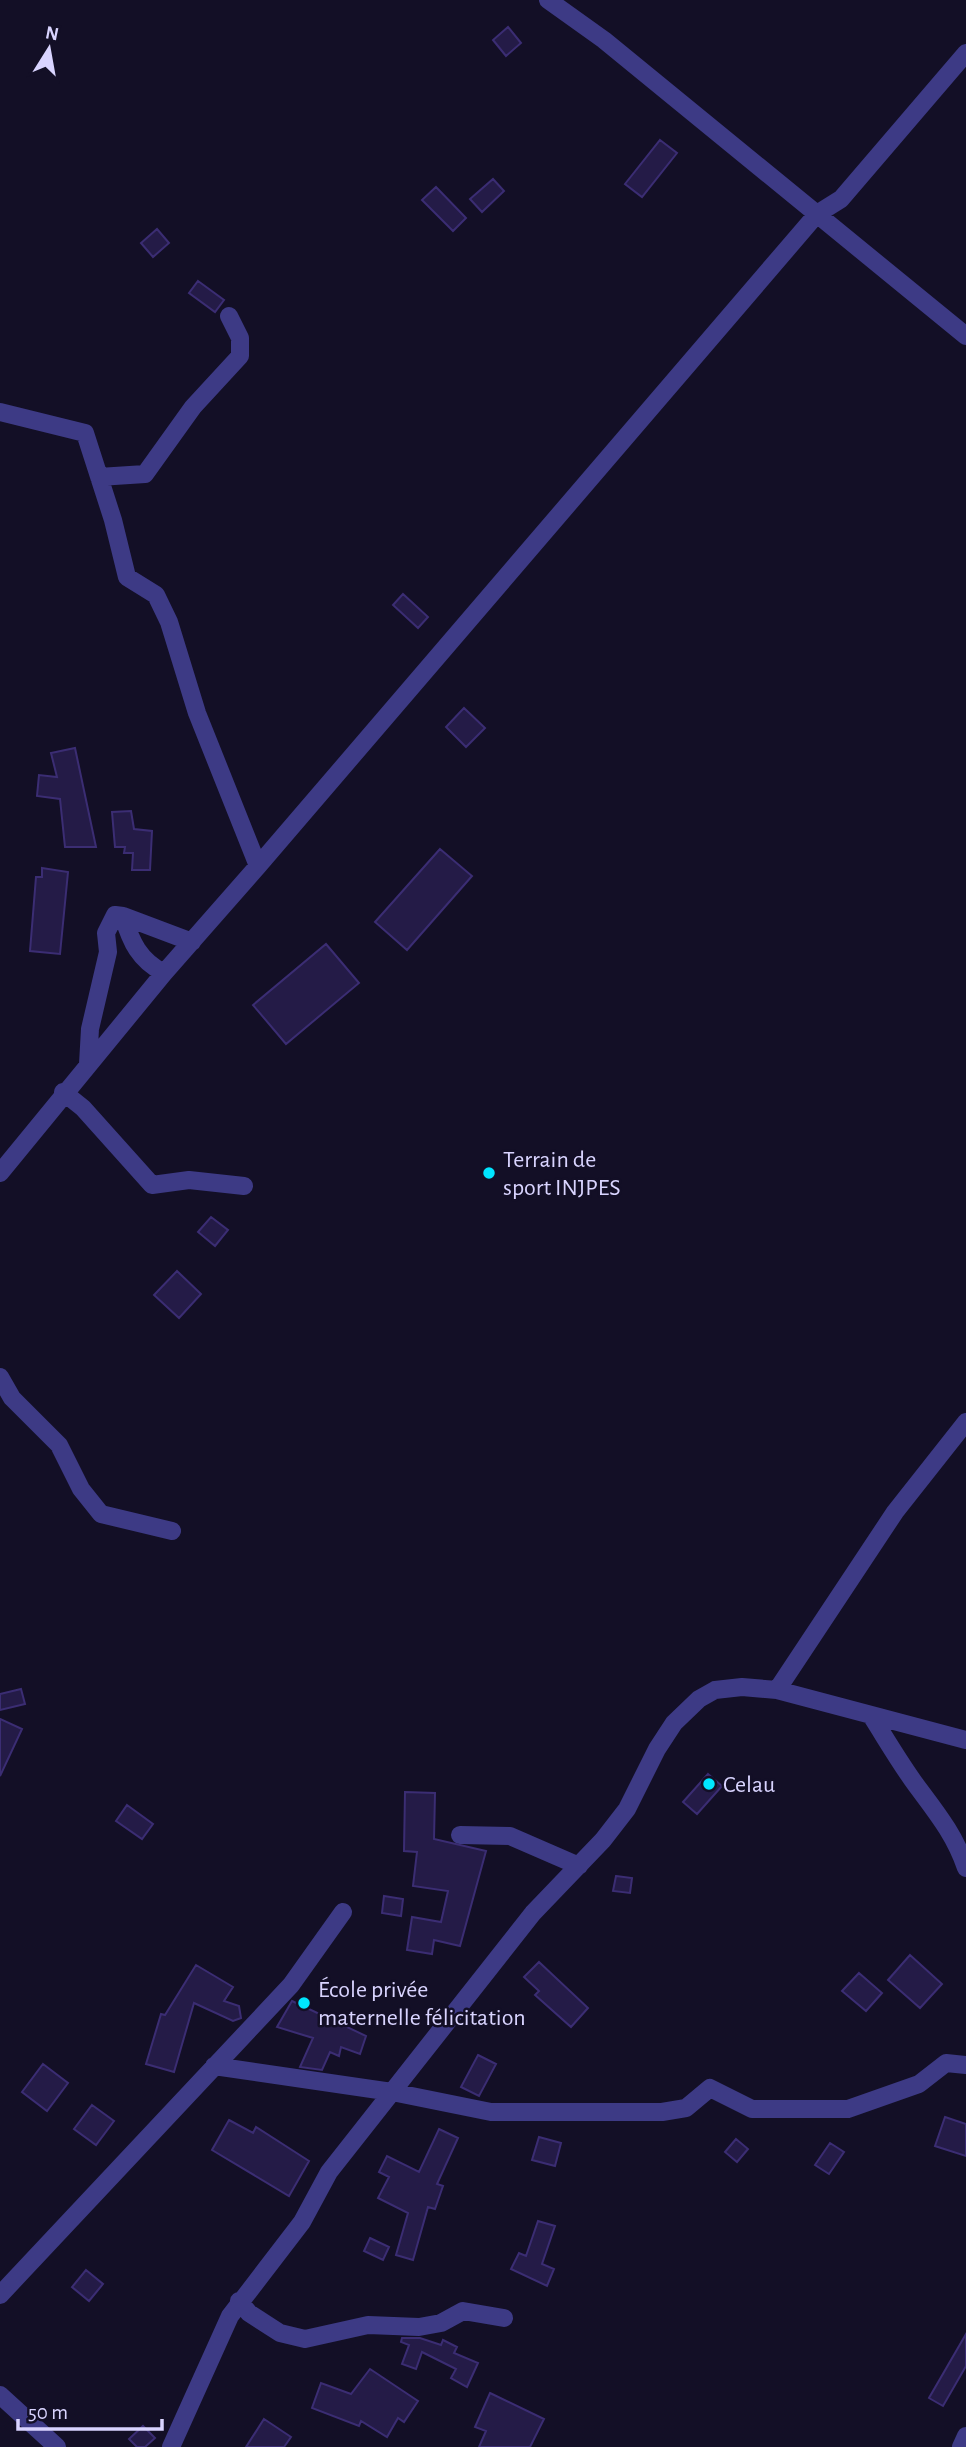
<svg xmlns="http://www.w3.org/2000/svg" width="966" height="2447" viewBox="0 0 966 2447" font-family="'Alegreya Sans',sans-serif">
  <rect width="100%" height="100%" fill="#130f26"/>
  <!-- building -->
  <path fill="#241b47" stroke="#3b2d73" stroke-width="2" d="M 508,27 L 521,43 L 506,56 L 493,40 Z
    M 660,140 L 677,153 L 642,197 L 625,184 Z
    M 493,179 L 504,191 L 482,212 L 470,199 Z
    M 436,187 L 466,218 L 453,231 L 422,200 Z
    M 157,229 L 169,243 L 153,257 L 141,243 Z
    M 198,281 L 224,300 L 215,312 L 189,293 Z
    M 403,594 L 428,617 L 418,628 L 393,605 Z
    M 464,708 L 485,728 L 466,747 L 446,727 Z
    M 75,748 L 96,847 L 65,847 L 60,799 L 37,796 L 39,775 L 57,777 L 51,753 Z
    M 131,811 L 134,829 L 152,831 L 150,870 L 132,870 L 133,853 L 124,853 L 125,847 L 115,847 L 112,812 Z
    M 440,849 L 472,876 L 407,950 L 375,922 Z
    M 42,868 L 68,872 L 60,954 L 30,951 L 36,877 L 42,877 Z
    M 326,944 L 359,983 L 286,1044 L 253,1005 Z
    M 211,1217 L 228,1230 L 215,1246 L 198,1232 Z
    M 177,1271 L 201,1294 L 179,1318 L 154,1295 Z
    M 21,1689 L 25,1704 L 0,1710 L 0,1694 Z
    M 0,1719 L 22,1729 L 0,1776 Z
    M 708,1774 L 722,1786 L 697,1814 L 683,1802 Z
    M 405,1792 L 435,1793 L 434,1839 L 486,1851 L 460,1946 L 434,1940 L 432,1954 L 407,1950 L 412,1917 L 441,1922 L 448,1891 L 413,1886 L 417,1852 L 404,1851 Z
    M 127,1805 L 153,1824 L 142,1839 L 116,1821 Z
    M 616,1876 L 632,1878 L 630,1893 L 613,1891 Z
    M 384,1896 L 403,1899 L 401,1916 L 382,1913 Z
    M 910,1955 L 942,1984 L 920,2008 L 888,1980 Z
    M 539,1962 L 588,2008 L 571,2027 L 535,1995 L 539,1991 L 524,1977 Z
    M 196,1965 L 233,1987 L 224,2001 L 239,2006 L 241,2018 L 233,2021 L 194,2003 L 174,2072 L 146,2064 L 161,2014 L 165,2015 Z
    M 859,1973 L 882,1993 L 866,2011 L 842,1991 Z
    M 292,2001 L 366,2036 L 360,2054 L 341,2047 L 339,2056 L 330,2052 L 322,2070 L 300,2067 L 313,2038 L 277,2027 Z
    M 478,2055 L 496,2064 L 479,2096 L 461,2087 Z
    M 43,2064 L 68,2083 L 47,2111 L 22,2092 Z
    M 92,2105 L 114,2121 L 96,2145 L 74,2129 Z
    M 945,2117 L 966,2124 L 966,2156 L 935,2146 Z
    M 229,2120 L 253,2133 L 256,2127 L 309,2161 L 289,2196 L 212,2150 Z
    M 439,2129 L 458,2138 L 437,2184 L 443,2186 L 435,2209 L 428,2207 L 413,2260 L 396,2255 L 408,2213 L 378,2198 L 389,2177 L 379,2172 L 387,2156 L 419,2172 Z
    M 539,2137 L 561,2143 L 555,2166 L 532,2160 Z
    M 736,2139 L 748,2149 L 737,2162 L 725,2152 Z
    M 830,2143 L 844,2152 L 829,2174 L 815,2165 Z
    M 538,2221 L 555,2226 L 542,2264 L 554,2269 L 547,2286 L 511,2269 L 519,2253 L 526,2256 Z
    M 370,2238 L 389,2247 L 383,2260 L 364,2251 Z
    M 86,2270 L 103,2284 L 89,2301 L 72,2287 Z
    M 966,2334 L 966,2366 L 943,2406 L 929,2398 Z
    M 402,2338 L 420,2338 L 441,2345 L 443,2340 L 457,2347 L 454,2353 L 478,2363 L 467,2387 L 451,2378 L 456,2369 L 422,2352 L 416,2369 L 402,2364 L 409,2345 L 401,2342 Z
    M 370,2369 L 418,2401 L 404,2422 L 398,2418 L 387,2437 L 361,2421 L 359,2426 L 312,2408 L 321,2383 L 351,2394 Z
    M 490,2393 L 544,2419 L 530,2447 L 479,2447 L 486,2431 L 475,2427 Z
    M 264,2419 L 291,2437 L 284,2447 L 246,2447 Z
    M 143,2426 L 155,2438 L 145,2447 L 137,2447 L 129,2439 Z"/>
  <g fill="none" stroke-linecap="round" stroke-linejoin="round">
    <!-- minor -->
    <path stroke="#3d3a85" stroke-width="18" d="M 548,0 L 604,40 L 966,336
      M 0,412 L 85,433 L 113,520 L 127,577 L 156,595 L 169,622 L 197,713 L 258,866
      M 99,477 L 145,474 L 193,407 L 240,356 L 240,338 L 229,316
      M 123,916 L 192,942
      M 88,1064 L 90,1029 L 108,952 L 106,933 L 115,915 L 123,916 C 131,942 139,960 164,973
      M 63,1092 L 83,1108 L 152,1185 L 189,1180 L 244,1186
      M 0,1173 L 164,973 L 258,866 L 817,214 L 841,199 L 966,53
      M 0,1377 L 12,1398 L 59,1445 L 81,1489 L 101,1514 L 172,1531
      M 777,1690 L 895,1512 L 966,1422
      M 872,1717 C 886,1739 900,1763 916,1785 C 936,1812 955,1835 966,1868
      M 460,1835 L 510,1836 L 579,1866
      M 214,2066 L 392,2092 L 491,2112 L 662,2112 L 686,2108 L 710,2088 L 752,2109 L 848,2109 L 919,2084 L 946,2063 L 966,2065
      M 0,2295 L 291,1985 L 343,1912
      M 239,2301 L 249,2313 L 280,2333 L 305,2339 L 368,2325 L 419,2327 L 441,2323 L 463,2311 L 504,2318
      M 0,2395 L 57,2447
      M 171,2447 L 230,2316 L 302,2222 L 329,2172 L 533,1913 L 603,1840 L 627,1809 L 657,1749 L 674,1723 L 699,1699 L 715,1690 L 742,1687 L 777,1690 L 966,1740
      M 961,2447 L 966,2436"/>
  </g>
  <!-- markers -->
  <g fill="#00e5ff" stroke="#130f26" stroke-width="2.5">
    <circle cx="489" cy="1173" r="7"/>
    <circle cx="709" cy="1784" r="7"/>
    <circle cx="304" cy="2003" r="7"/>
  </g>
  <g text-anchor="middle" stroke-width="5" stroke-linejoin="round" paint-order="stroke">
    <!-- poi labels -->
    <g font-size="24" fill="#d9d4ff" stroke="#130f26" text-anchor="start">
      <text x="503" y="1167">Terrain de<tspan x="503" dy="28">sport INJPES</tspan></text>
      <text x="723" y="1792">Celau</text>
      <text x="318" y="1997">École privée<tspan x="318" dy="28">maternelle félicitation</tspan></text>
    </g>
  </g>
  <!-- north arrow -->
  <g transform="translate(49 49) rotate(11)" stroke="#130f26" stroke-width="5" paint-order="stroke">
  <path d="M0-5L12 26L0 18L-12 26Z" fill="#d9d4ff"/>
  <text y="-10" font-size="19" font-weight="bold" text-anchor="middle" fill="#d9d4ff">N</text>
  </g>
  <!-- scale -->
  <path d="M18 2419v10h144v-10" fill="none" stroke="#d9d4ff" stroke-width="3.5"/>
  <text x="28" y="2419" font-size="21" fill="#d9d4ff" stroke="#130f26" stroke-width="5" paint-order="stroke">50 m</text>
</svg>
